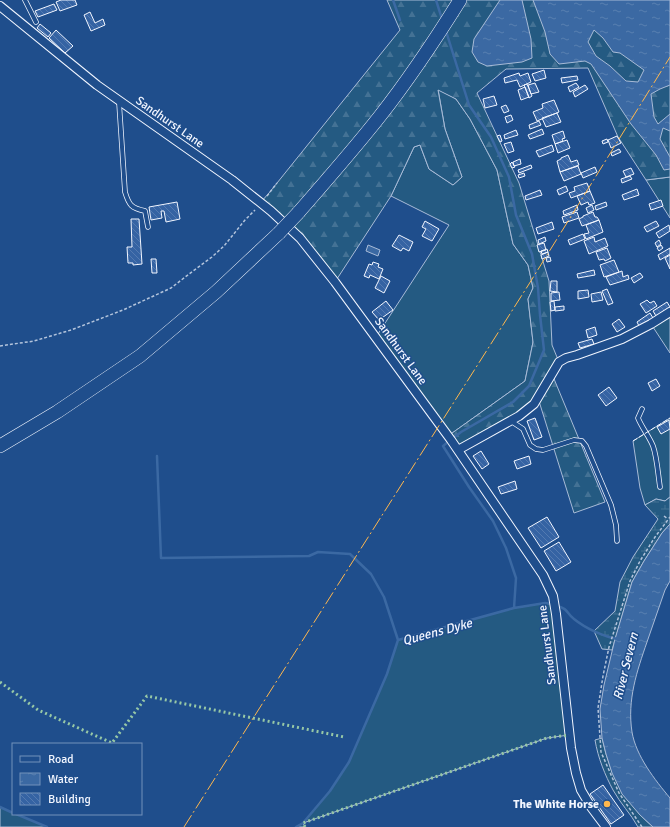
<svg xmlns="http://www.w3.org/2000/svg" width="670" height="827" viewBox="0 0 670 827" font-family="Signika,sans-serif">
  <defs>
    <pattern id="forest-firs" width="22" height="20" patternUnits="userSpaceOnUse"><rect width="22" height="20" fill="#245a82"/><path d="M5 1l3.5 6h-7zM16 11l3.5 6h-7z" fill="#447295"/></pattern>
    <pattern id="wetland-marsh" width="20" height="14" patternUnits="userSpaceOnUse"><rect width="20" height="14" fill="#245a82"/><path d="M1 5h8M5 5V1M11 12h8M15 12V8" fill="none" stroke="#447295"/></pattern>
    <pattern id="water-ripples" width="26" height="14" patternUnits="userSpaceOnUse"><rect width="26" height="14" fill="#3b69a3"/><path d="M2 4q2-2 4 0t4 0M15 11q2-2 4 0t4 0" fill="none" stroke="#587fb1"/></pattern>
    <pattern id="building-back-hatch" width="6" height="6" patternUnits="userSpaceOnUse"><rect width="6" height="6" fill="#3563a3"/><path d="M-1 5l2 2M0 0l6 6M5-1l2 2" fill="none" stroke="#537ab1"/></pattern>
  </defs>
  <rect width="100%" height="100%" fill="#1f4e8c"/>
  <!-- grass -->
  <path fill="#245a82" stroke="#a8bbd7" d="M 438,89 L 456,99 L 470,119 L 497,170 L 513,244 L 528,265 L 533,288 L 528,299 L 533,342 L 525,381 L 448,436 L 376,337 L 449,225 L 391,196 L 414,147 L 420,145 L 429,169 L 453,185 L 462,177 L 445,129 Z
    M 670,177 L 670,218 L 646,180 Z
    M 670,312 L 670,353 L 651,324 Z
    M 670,418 L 670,497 L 665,501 L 656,499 L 645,505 L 640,488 L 633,441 Z
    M 545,603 L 554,605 L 569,735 L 547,738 L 303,823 L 305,827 L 296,827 L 303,823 L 330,791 L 349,762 L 387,674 L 398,640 L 514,608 Z
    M 602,738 L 606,754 L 612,772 L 640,815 L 653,827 L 638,827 C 631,814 620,803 613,790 C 605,775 598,758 595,740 Z
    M 0,807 L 13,813 L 13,814 L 16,814 L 47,827 L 0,827 Z"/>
  <!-- forest -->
  <path fill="url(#forest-firs)" stroke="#a8bbd7" d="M 387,0 L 670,0 L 670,177 L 646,180 L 618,137 L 588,68 L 506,69 L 477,93 L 519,183 L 549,281 L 552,345 L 559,362 L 552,374 L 605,502 L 574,513 L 538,398 L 534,404 L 458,450 L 448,436 L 525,381 L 533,342 L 528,299 L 533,288 L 528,265 L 513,244 L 497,170 L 470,119 L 456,99 L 438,90 L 445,129 L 462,177 L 453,185 L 429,169 L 420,145 L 414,147 L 391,196 L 335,282 L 300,238 L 260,203 L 269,193 L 400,30 Z"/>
  <!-- wetland -->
  <path fill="url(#wetland-marsh)" stroke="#a8bbd7" d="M 670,497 L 670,524 L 662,533 L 644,561 L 632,582 L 612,650 L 602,649 L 594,631 L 615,611 L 620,582 L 633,557 L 658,519 L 645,505 L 656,499 L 665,501 Z"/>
  <!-- water -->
  <path fill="url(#water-ripples)" stroke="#a8bbd7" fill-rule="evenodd" d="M 500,0 L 522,0 L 531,39 L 532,58 L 522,62 L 487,66 L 478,62 L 472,52 L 474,39 Z
    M 533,0 L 670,0 L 670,85 L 660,89 L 651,94 L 654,117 L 658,124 L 670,114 L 670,131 L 663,128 L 660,139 L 670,157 L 670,169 L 664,170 L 656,155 L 631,124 L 591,64 L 585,61 L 559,64 L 550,54 L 545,32 ZM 594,30 L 603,38 L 613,52 L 620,53 L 644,70 L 638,82 L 626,81 L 610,66 L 596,56 L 588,42 Z
    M 368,245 L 380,250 L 378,256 L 366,251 Z
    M 670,524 L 670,581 L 665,590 C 659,607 653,625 647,642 C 637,671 627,700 632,732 C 636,756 655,780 670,798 L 670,827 L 653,827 L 640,815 L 622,794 L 612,773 L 606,754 L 602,738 L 600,709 L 604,685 L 615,639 L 632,582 L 644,561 L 662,533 Z"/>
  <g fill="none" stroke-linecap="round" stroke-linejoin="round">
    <!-- stream -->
    <path stroke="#3b69a3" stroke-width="2.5" d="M 393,0 L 400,20
      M 436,0 L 442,19
      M 446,31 L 469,105 L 491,137 L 509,177 L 516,215 L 532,254 L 538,288 L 540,315 L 544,350 L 529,386 L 513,402 L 461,432 L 443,446 L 469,487 L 493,521 L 506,548 L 516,578 L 514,608
      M 157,456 L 161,558 L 309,556 L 318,552 L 350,554 L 371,574 L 384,597 L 398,640
      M 557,606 C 569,609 566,613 574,619 C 585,628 604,637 618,639
      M 0,807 L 13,813
      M 16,814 L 47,827
      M 296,827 L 303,823 L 330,791 L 349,762 L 387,674 L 398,640 L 514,608 L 545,603 L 552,604"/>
  </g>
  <!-- building -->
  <path fill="url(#building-back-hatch)" stroke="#f2f6ff" d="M 61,0 L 75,0 L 77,5 L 60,11 L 56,2 Z
    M 54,4 L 57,10 L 38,17 L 35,11 Z
    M 90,12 L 95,23 L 103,19 L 105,25 L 91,31 L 84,15 Z
    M 40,24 L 51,33 L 48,37 L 37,28 Z
    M 56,30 L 73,46 L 65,53 L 49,38 Z
    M 544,70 L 546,78 L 535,81 L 532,74 Z
    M 519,73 L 520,76 L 528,73 L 531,82 L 520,87 L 517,80 L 505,83 L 504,78 Z
    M 577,76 L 578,80 L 562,83 L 561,78 Z
    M 535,83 L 539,92 L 531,94 L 528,85 Z
    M 576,83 L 579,87 L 570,92 L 568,87 Z
    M 527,84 L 532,96 L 529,98 L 524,85 Z
    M 585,85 L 588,89 L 575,97 L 573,92 Z
    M 525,87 L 529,97 L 521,100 L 518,90 Z
    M 494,96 L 497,105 L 485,108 L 483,99 Z
    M 554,100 L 559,112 L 537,121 L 533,112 L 543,108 L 542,104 Z
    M 506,105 L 509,111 L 504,113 L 501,107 Z
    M 557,113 L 561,122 L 546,127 L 542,118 Z
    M 511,115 L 513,120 L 507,123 L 505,117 Z
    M 539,121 L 541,125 L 530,129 L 529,125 Z
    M 542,129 L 544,134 L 530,139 L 528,135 Z
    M 516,130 L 518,135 L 505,139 L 504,135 Z
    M 563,131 L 565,138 L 562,139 L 563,141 L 555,144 L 552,135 Z
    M 500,135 L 502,141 L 500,142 L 497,136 Z
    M 617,136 L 621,143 L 611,148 L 608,140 Z
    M 607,139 L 608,142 L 603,144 L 602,141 Z
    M 567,140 L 570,148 L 558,153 L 555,144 Z
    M 511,142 L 514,151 L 508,153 L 504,144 Z
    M 552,145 L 554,151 L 539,157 L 536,151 Z
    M 619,149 L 621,152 L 612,156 L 611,153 Z
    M 568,155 L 571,162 L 577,160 L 579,165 L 560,172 L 557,161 L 561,159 L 561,158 Z
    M 520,159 L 521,164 L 514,166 L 513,162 Z
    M 512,162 L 515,167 L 512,168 L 510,164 Z
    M 531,165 L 532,168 L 519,173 L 518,170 Z
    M 578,166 L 581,174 L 564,181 L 560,172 Z
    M 595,167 L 597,172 L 583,178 L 581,173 Z
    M 631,168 L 634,174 L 626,177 L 623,171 Z
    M 524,173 L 525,176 L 519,178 L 518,175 Z
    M 630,176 L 632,179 L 622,183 L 621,179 Z
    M 587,183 L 590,191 L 571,198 L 569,193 L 575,191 L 574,187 Z
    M 566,186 L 568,191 L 559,195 L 557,190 Z
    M 637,189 L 639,195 L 624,200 L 622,195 Z
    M 540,190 L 542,195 L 526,200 L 525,196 Z
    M 590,191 L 595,203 L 589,205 L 588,202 L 581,205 L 577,196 Z
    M 661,200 L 663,206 L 651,210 L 649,204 Z
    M 177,202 L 180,219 L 166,222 L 164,211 L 161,211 L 162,218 L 151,220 L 149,207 Z
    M 606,202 L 607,206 L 596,210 L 595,206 Z
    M 577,205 L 578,210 L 564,215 L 563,211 Z
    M 592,205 L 594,210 L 588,213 L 586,208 Z
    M 577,212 L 579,218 L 564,223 L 562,217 Z
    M 593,212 L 595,217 L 597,217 L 599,220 L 582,226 L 579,219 L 583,217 L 583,216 Z
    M 131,219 L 139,219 L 142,264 L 133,265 L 133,263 L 128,263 L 127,247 L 132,247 Z
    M 599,220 L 603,232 L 586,239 L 584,234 L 589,233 L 586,225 Z
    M 425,221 L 439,229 L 432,241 L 422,236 L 426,229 L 422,227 Z
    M 656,221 L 659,226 L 647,232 L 644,227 Z
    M 552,222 L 554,229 L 538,234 L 536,228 Z
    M 669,225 L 670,231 L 659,238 L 656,233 Z
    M 583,234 L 585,239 L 570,245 L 568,240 Z
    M 399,235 L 413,242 L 409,251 L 403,248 L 401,251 L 392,246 Z
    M 545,237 L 546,241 L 539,244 L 538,240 Z
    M 594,237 L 595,242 L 605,238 L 608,246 L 589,254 L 584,241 Z
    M 659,240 L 661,244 L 657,247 L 655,243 Z
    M 544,243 L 546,250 L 539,252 L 537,245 Z
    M 661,245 L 663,248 L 659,251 L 657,248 Z
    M 607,248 L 611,258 L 605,261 L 604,259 L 599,260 L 596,252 Z
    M 670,248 L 670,254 L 660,260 L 658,255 Z
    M 547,249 L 548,252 L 542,254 L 541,251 Z
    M 548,252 L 549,256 L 542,259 L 541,255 Z
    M 670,255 L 670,269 L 665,258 Z
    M 550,257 L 551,261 L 547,262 L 546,258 Z
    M 151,259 L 156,259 L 157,273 L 152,273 Z
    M 614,260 L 619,272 L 604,277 L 600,265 Z
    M 373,262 L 379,264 L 378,267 L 383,269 L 379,279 L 370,275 L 369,278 L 364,276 L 369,264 L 372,265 Z
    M 594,270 L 595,275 L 578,278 L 577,274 Z
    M 622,271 L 623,277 L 628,275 L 629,279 L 610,285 L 606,277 Z
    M 640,273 L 643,277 L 634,283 L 631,278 Z
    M 381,276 L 390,281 L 384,293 L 375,288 Z
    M 551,281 L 557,281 L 557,292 L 550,291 Z
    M 607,289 L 613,303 L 608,305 L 602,291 Z
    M 588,290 L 589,297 L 578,299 L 578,291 Z
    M 559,292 L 560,300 L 551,301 L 551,293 Z
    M 601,292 L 603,300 L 592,302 L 591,294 Z
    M 647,300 L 650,303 L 654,301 L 657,306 L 646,313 L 640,304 Z
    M 386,301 L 393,310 L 379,320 L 372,312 Z
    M 554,301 L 555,310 L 551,311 L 550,302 Z
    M 667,302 L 670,307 L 656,316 L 653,311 Z
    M 564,306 L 564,310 L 555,311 L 555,307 Z
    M 650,313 L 653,318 L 639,326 L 637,322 Z
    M 619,319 L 625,327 L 617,332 L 612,324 Z
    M 595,327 L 597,335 L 588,338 L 586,330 Z
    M 592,339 L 594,344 L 580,348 L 578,343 Z
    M 656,379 L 660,386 L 652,391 L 648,383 Z
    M 609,387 L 617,398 L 606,406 L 598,395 Z
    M 535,418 L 542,437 L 534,440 L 527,421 Z
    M 669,420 L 670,429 L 661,434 L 657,427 Z
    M 481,451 L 489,464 L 482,469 L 473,456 Z
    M 529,456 L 531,464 L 517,469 L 514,461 Z
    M 515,481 L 517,489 L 501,494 L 498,487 Z
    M 547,517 L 559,537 L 541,548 L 528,528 Z
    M 559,542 L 571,562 L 556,571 L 544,551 Z
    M 603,785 L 624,815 L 611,824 L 590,794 Z"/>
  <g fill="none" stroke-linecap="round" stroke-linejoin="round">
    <!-- service casing -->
    <g stroke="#f2f6ff" stroke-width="5.5">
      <path id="service" d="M 25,0 L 36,22
        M 119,102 L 125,192 C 129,205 131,208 145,211 L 148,227
        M 642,409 L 638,418 C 642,428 649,436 653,446 C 657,457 658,474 660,487
        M 511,421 L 523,429 L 530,445 L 536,449 L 543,450 L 574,440 L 582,441 L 586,446 L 611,505 L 616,525 L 617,541"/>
    </g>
    <!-- minor casing -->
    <g stroke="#f2f6ff" stroke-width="10">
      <path id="minor" d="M 0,6 L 97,85 L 232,180 L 271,211 L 300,238 L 335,282 L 451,440 L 543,575 L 553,596 L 556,614 L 571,748 L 576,773 L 581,790 L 591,807 L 606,827
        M 458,450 L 519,416 L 534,404 L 559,362 L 566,358 L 577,355 L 622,339 L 651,324 L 670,312"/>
    </g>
    <!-- trunk casing -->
    <g stroke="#f2f6ff" stroke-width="14">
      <path id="trunk" d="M 298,213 C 326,181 354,149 380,116 C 409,79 435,40 460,0
        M 0,446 L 57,412 L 140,356 L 216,292 L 279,233"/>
    </g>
    <!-- path -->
    <path stroke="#b3c4dc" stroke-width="1.5" stroke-dasharray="3 2" stroke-linecap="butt" d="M 267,196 L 277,183
      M 0,346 L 34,341 L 71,330 L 123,310 L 171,288 L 193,271 L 212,257 L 224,246 L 245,220 L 255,210
      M 664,516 L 668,519
      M 642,827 L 619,793 L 601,752 L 598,708 L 603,676 L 609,647 L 630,581 L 640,561 L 655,537 L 670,517"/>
    <!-- service -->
    <use href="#service" stroke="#1f4e8c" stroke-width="4"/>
    <!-- minor -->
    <use href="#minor" stroke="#1f4e8c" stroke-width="8"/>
    <!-- trunk -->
    <use href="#trunk" stroke="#1f4e8c" stroke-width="13"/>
    <!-- trunk-bridge casing -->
    <g stroke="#f2f6ff" stroke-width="14" stroke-linecap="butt">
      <path id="trunk-bridge" d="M 279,233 L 298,213"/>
    </g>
    <!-- trunk-bridge -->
    <use href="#trunk-bridge" stroke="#1f4e8c" stroke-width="13"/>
    <!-- hedge -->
    <path stroke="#97c8a6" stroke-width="3" stroke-dasharray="2 3" stroke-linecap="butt" d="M 0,682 L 38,710 L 112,743 L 147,696 L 344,737
      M 305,827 L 303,823 L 547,738 L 569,735"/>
    <!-- fence -->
    <path stroke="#f2f6ff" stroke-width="1" stroke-dasharray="5 2" stroke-linecap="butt" d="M 633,441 L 670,418"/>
    <!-- power -->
    <path stroke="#ffb74d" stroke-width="1" stroke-dasharray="14 3 2 3" stroke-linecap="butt" d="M 184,827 L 529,284 L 670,57"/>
  </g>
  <!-- markers -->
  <circle fill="#ffb74d" stroke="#1f4e8c" stroke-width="1.5" cx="607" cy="804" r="4"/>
  <g text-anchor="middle" stroke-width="3" stroke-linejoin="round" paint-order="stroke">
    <!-- street labels -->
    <g font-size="12" fill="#f2f6ff" stroke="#1f4e8c">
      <text transform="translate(170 122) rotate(35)" y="4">Sandhurst Lane</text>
      <text transform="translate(401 351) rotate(54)" y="4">Sandhurst Lane</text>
      <text transform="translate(547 645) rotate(-97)" y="4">Sandhurst Lane</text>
    </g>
    <!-- poi labels -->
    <g font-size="12" font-weight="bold" fill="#f2f6ff" stroke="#1f4e8c" text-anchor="end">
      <text x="599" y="808">The White Horse</text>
    </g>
    <!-- water labels -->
    <g font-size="13" font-style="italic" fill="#f2f6ff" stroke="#1f4e8c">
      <text transform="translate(437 631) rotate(-15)" y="5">Queens Dyke</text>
      <text transform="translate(625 666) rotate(-76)" y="5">River Severn</text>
    </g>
  </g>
  <!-- legend -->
  <rect x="12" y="743" width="130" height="72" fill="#1f4e8c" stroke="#7391ba"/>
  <rect x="20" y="756" width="20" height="6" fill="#1f4e8c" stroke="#7391ba"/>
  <text x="48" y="763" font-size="12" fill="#f2f6ff">Road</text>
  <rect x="20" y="773" width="20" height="12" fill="url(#water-ripples)" stroke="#7391ba"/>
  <text x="48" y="783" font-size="12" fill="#f2f6ff">Water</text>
  <rect x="20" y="793" width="20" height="12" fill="url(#building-back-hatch)" stroke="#7391ba"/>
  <text x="48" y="803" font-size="12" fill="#f2f6ff">Building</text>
</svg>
